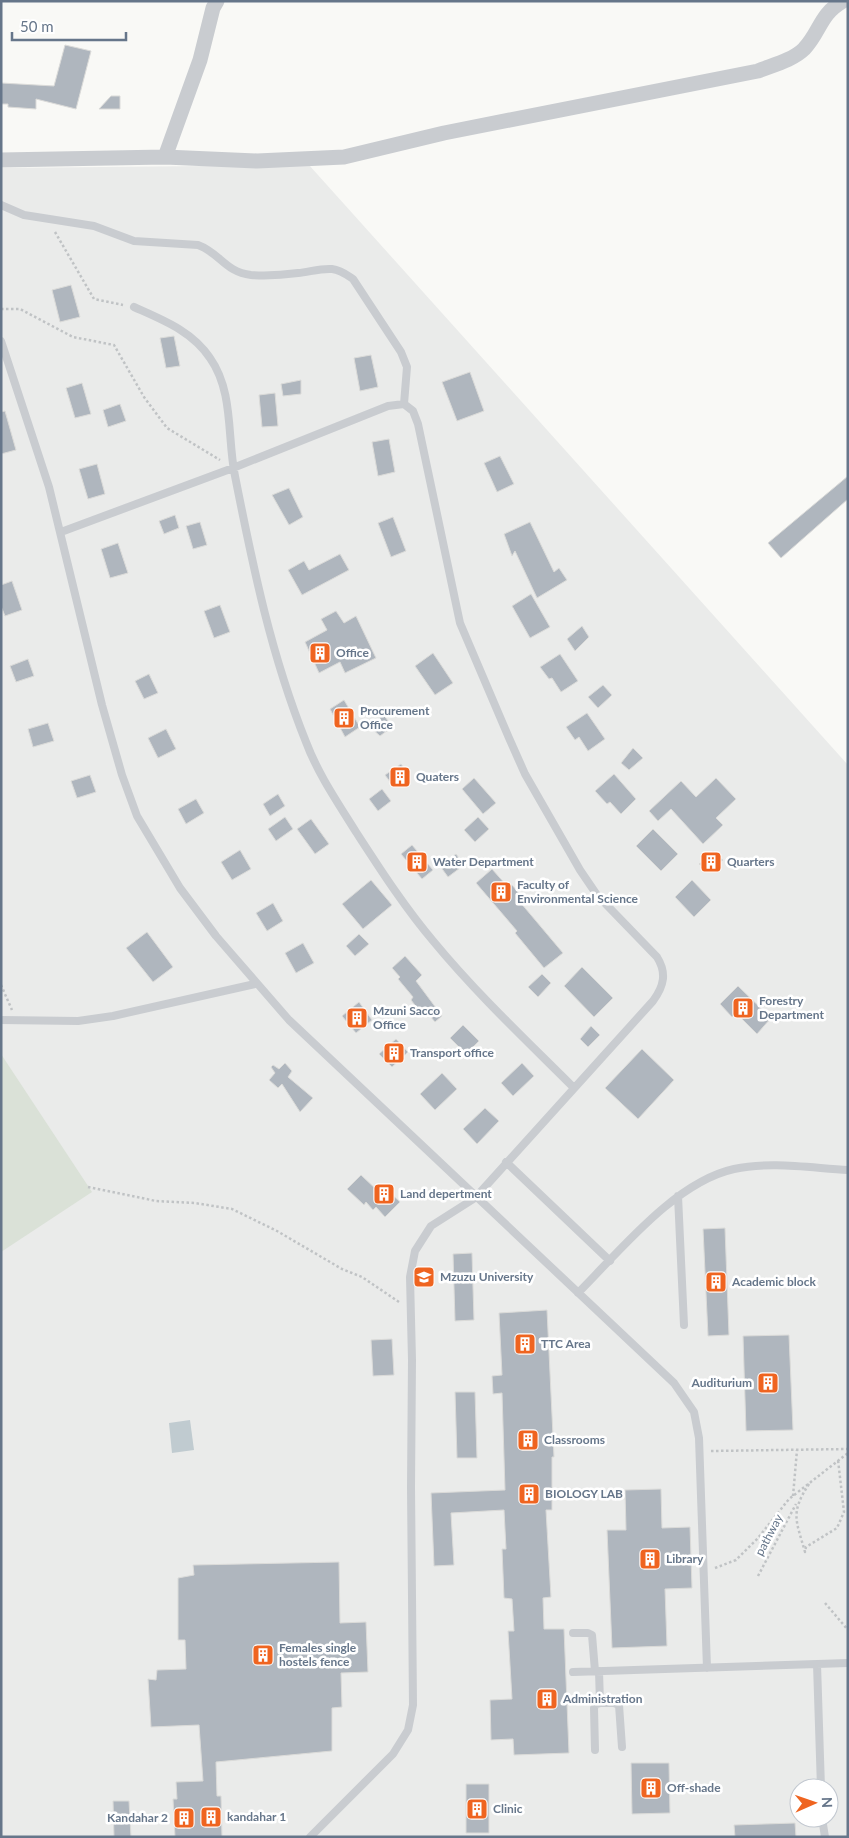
<svg xmlns="http://www.w3.org/2000/svg" width="849" height="1838" viewBox="0 0 849 1838" font-family="Lato,sans-serif">
  <rect width="100%" height="100%" fill="#f9f9f6"/>
  <!-- built -->
  <path fill="#eaebea" fill-rule="evenodd" d="M 309,165 L 848,765 L 848,1837 L 1,1837 L 1,168 ZM 799,1788 L 829,1788 L 829,1818 L 799,1818 Z"/>
  <!-- green -->
  <path fill="#dae1d7" d="M 1,1054 L 92,1192 L 1,1252 Z"/>
  <!-- water -->
  <path fill="#c0cbd0" d="M 190,1420 L 194,1450 L 172,1453 L 169,1423 Z"/>
  <!-- building -->
  <path fill="#afb6be" stroke="#dbdbd9" d="M 65,45 L 91,51 L 76,109 L 36,99 L 36,109 L 8,107 L 8,104 L 1,104 L 1,83 L 54,86 Z
    M 111,96 L 120,96 L 120,109 L 99,109 Z
    M 71,285 L 80,317 L 60,322 L 52,290 Z
    M 174,336 L 180,366 L 166,368 L 160,338 Z
    M 371,355 L 378,387 L 360,391 L 354,358 Z
    M 470,372 L 484,411 L 457,421 L 442,382 Z
    M 301,380 L 301,394 L 283,396 L 281,384 Z
    M 82,383 L 91,414 L 75,418 L 66,388 Z
    M 275,393 L 278,426 L 262,427 L 259,395 Z
    M 120,404 L 126,421 L 108,427 L 103,410 Z
    M 5,411 L 16,450 L 1,454 L 1,412 Z
    M 389,439 L 395,472 L 378,476 L 372,442 Z
    M 500,456 L 514,484 L 497,492 L 484,463 Z
    M 97,464 L 105,494 L 88,499 L 79,469 Z
    M 848,476 L 848,499 L 781,558 L 768,543 Z
    M 289,488 L 303,517 L 289,525 L 272,495 Z
    M 175,515 L 179,528 L 164,534 L 159,521 Z
    M 393,517 L 406,551 L 391,557 L 378,523 Z
    M 200,522 L 207,545 L 193,549 L 186,526 Z
    M 530,522 L 554,572 L 559,568 L 567,580 L 537,598 L 515,551 L 512,556 L 504,534 Z
    M 118,543 L 128,573 L 110,578 L 101,549 Z
    M 340,554 L 349,570 L 302,595 L 288,570 L 304,561 L 309,570 Z
    M 12,581 L 22,610 L 5,616 L 1,606 L 1,585 Z
    M 531,594 L 550,627 L 530,638 L 512,606 Z
    M 220,605 L 230,632 L 214,638 L 204,611 Z
    M 336,611 L 344,623 L 356,616 L 376,658 L 345,673 L 340,662 L 319,673 L 305,642 L 327,630 L 321,619 Z
    M 582,626 L 589,637 L 575,651 L 567,639 Z
    M 433,653 L 453,683 L 435,695 L 415,666 Z
    M 560,654 L 578,681 L 561,692 L 552,678 L 549,679 L 540,667 Z
    M 28,659 L 34,676 L 16,682 L 10,666 Z
    M 149,674 L 158,693 L 144,699 L 135,681 Z
    M 603,685 L 612,695 L 598,708 L 588,697 Z
    M 344,700 L 360,727 L 345,737 L 330,709 Z
    M 587,713 L 605,739 L 588,751 L 579,737 L 575,740 L 566,727 Z
    M 384,715 L 392,727 L 380,736 L 369,726 Z
    M 48,723 L 54,741 L 33,747 L 28,729 Z
    M 166,729 L 176,749 L 158,758 L 148,738 Z
    M 633,748 L 643,758 L 629,770 L 621,763 Z
    M 401,764 L 408,774 L 394,787 L 385,775 Z
    M 614,774 L 636,799 L 621,814 L 610,802 L 607,804 L 595,791 Z
    M 90,775 L 96,792 L 77,798 L 71,781 Z
    M 474,778 L 496,803 L 483,814 L 462,789 Z
    M 716,778 L 736,799 L 716,818 L 723,825 L 703,844 L 671,809 L 658,821 L 649,811 L 681,781 L 696,797 Z
    M 382,789 L 391,801 L 378,811 L 369,799 Z
    M 278,794 L 285,806 L 270,816 L 263,804 Z
    M 196,799 L 204,813 L 186,824 L 178,809 Z
    M 285,817 L 293,829 L 276,841 L 268,829 Z
    M 478,817 L 489,829 L 475,842 L 464,830 Z
    M 311,819 L 329,844 L 315,854 L 297,829 Z
    M 653,829 L 678,854 L 661,871 L 636,846 Z
    M 412,845 L 433,870 L 422,879 L 401,854 Z
    M 240,850 L 251,869 L 232,880 L 221,862 Z
    M 713,851 L 723,860 L 708,872 L 699,864 Z
    M 456,854 L 464,865 L 448,877 L 440,866 Z
    M 492,869 L 507,886 L 512,885 L 524,899 L 520,902 L 563,953 L 544,968 L 515,933 L 517,931 L 476,883 Z
    M 371,880 L 392,905 L 363,929 L 342,904 Z
    M 692,880 L 711,900 L 694,917 L 675,897 Z
    M 273,903 L 283,921 L 267,931 L 256,913 Z
    M 147,932 L 173,967 L 153,982 L 126,948 Z
    M 359,934 L 369,944 L 355,956 L 346,946 Z
    M 303,943 L 314,963 L 296,973 L 285,953 Z
    M 405,956 L 422,975 L 416,981 L 442,1016 L 435,1022 L 425,1010 L 421,1013 L 411,1000 L 413,997 L 398,979 L 400,977 L 392,968 Z
    M 582,967 L 613,998 L 594,1017 L 564,986 Z
    M 542,974 L 551,983 L 538,997 L 528,987 Z
    M 738,986 L 771,1018 L 757,1034 L 736,1013 L 732,1017 L 720,1004 Z
    M 359,1002 L 372,1020 L 356,1033 L 342,1016 Z
    M 463,1025 L 479,1041 L 466,1054 L 450,1038 Z
    M 591,1026 L 600,1035 L 588,1047 L 580,1039 Z
    M 396,1039 L 408,1052 L 392,1067 L 379,1054 Z
    M 642,1049 L 674,1080 L 638,1119 L 605,1088 Z
    M 285,1063 L 292,1071 L 288,1077 L 313,1098 L 300,1112 L 282,1084 L 278,1088 L 269,1080 L 275,1073 L 271,1067 L 273,1065 L 279,1069 Z
    M 522,1063 L 534,1076 L 513,1096 L 501,1083 Z
    M 442,1073 L 457,1089 L 435,1110 L 420,1094 Z
    M 485,1108 L 499,1121 L 477,1144 L 463,1129 Z
    M 361,1175 L 379,1192 L 384,1187 L 400,1202 L 385,1217 L 376,1207 L 373,1210 L 366,1202 L 364,1205 L 347,1189 Z
    M 725,1228 L 729,1335 L 708,1336 L 703,1229 Z
    M 472,1253 L 474,1320 L 455,1321 L 453,1254 Z
    M 547,1310 L 554,1457 L 552,1457 L 552,1510 L 546,1510 L 551,1597 L 543,1598 L 544,1629 L 564,1629 L 569,1753 L 514,1755 L 513,1739 L 491,1740 L 490,1700 L 512,1699 L 508,1631 L 514,1631 L 512,1599 L 504,1598 L 502,1549 L 506,1549 L 504,1510 L 451,1513 L 454,1565 L 434,1566 L 431,1493 L 505,1490 L 502,1393 L 493,1394 L 492,1376 L 502,1375 L 499,1313 Z
    M 789,1335 L 793,1430 L 746,1431 L 743,1336 Z
    M 392,1339 L 394,1375 L 373,1376 L 371,1340 Z
    M 455,1392 L 475,1392 L 477,1458 L 457,1458 Z
    M 661,1489 L 662,1528 L 690,1527 L 692,1588 L 665,1589 L 667,1646 L 612,1648 L 607,1530 L 626,1530 L 625,1490 Z
    M 339,1562 L 340,1623 L 366,1622 L 368,1672 L 341,1673 L 342,1707 L 332,1708 L 332,1751 L 216,1762 L 217,1796 L 221,1796 L 222,1837 L 175,1837 L 173,1799 L 177,1799 L 176,1782 L 203,1781 L 199,1725 L 151,1727 L 148,1679 L 156,1680 L 157,1670 L 186,1669 L 185,1640 L 178,1640 L 178,1578 L 194,1575 L 193,1565 Z
    M 631,1763 L 669,1763 L 670,1813 L 632,1814 Z
    M 466,1784 L 489,1784 L 489,1833 L 466,1833 Z
    M 113,1801 L 129,1801 L 131,1837 L 114,1837 Z
    M 795,1823 L 796,1837 L 735,1837 L 734,1825 Z"/>
  <g fill="none" stroke-linecap="round" stroke-linejoin="round">
    <!-- path -->
    <path stroke="#c0c3c5" stroke-width="2.5" stroke-dasharray="2.5 2.5" stroke-linecap="butt" d="M 55,232 L 94,299 L 123,305
      M 1,309 L 20,309 L 73,337 L 114,345 L 144,397 L 167,428 L 220,460
      M 1,985 L 12,1010
      M 88,1187 L 156,1201 L 195,1203 L 232,1209 L 277,1231 L 342,1269 L 362,1277 L 399,1302
      M 711,1451 L 848,1449
      M 809,1484 C 790,1513 796,1520 805,1552 L 806,1547 L 837,1528 L 844,1512 L 838,1460
      M 793,1496 L 797,1450
      M 715,1568 L 736,1560 L 758,1538 L 789,1499 L 848,1453
      M 758,1576 L 796,1504
      M 825,1603 L 848,1630"/>
    <!-- service -->
    <path stroke="#c9ccd0" stroke-width="8" d="M 1,205 L 24,215 L 94,226 L 134,241 L 198,245 C 220,253 225,272 251,275 C 266,276 283,275 298,273 C 309,272 321,268 332,269 C 341,270 347,275 353,279 L 401,352 L 407,367 L 404,404
      M 134,307 C 163,320 192,331 210,358 C 234,392 227,438 235,476 C 253,567 271,655 306,742 C 318,774 338,803 356,832 C 380,869 405,908 434,942 C 477,994 526,1040 573,1087
      M 1,341 L 49,487 L 102,705 L 122,775 L 137,816 L 180,888 L 216,936 L 289,1020 L 674,1383 L 694,1412 L 699,1438 L 707,1668
      M 61,532 L 233,468 L 388,406 L 404,404 L 413,411 L 418,424 L 460,623 L 509,738 L 525,774 L 580,870 L 597,895 L 657,957 C 667,973 664,986 653,1001 L 475,1198 L 431,1226 L 415,1251 L 410,1277 L 412,1360 L 411,1487 L 413,1705 L 408,1730 L 393,1754 L 310,1837
      M 1,1020 L 78,1021 L 113,1016 L 255,984
      M 506,1162 L 610,1261
      M 678,1196 L 684,1325
      M 578,1293 C 620,1251 675,1182 734,1169 C 770,1161 811,1168 848,1170
      M 573,1633 L 588,1633 L 592,1635 L 595,1671
      M 817,1664 L 848,1663
      M 599,1671 L 600,1703 L 614,1703 L 619,1705 L 622,1747
      M 573,1672 L 817,1664 L 821,1788
      M 595,1750 L 594,1708 L 596,1704 L 600,1703
      M 822,1818 L 825,1837"/>
    <!-- minor -->
    <path stroke="#c9ccd0" stroke-width="15" d="M 165,157 L 200,60 L 213,8 L 217,1
      M 1,160 L 165,157 L 257,161 L 344,157 L 444,133 L 758,71 C 773,65 793,60 804,49 C 821,31 819,15 843,1"/>
  </g>
  <!-- icons -->
  <defs>
    <g id="building-square" transform="scale(1.125)"><rect x="-9" y="-9" width="18" height="18" rx="4" fill="#ef6420" stroke="#fff"/><path d="M-4-6H4V6H1V3H-1V6H-4ZM-2.5-4.3h1.7v1.8h-1.7ZM.8-4.3h1.7v1.8H.8ZM-2.5-1h1.7V.8h-1.7ZM.8-1h1.7V.8H.8Z" fill="#fff"/></g>
    <g id="university-square" transform="scale(1.125)"><rect x="-9" y="-9" width="18" height="18" rx="4" fill="#ef6420" stroke="#fff"/><path d="M0-5L7-2L0 1L-7-2ZM-4 1L0 2.5L4 1V4Q0 6-4 4Z" fill="#fff"/></g>
  </defs>
  <g fill-rule="evenodd">
    <use href="#building-square" x="320" y="653"/>
    <use href="#building-square" x="344" y="718"/>
    <use href="#building-square" x="400" y="777"/>
    <use href="#building-square" x="417" y="862"/>
    <use href="#building-square" x="711" y="862"/>
    <use href="#building-square" x="501" y="892"/>
    <use href="#building-square" x="743" y="1008"/>
    <use href="#building-square" x="357" y="1018"/>
    <use href="#building-square" x="394" y="1053"/>
    <use href="#building-square" x="384" y="1194"/>
    <use href="#university-square" x="424" y="1277"/>
    <use href="#building-square" x="716" y="1282"/>
    <use href="#building-square" x="525" y="1344"/>
    <use href="#building-square" x="768" y="1383"/>
    <use href="#building-square" x="528" y="1440"/>
    <use href="#building-square" x="529" y="1494"/>
    <use href="#building-square" x="650" y="1559"/>
    <use href="#building-square" x="263" y="1655"/>
    <use href="#building-square" x="547" y="1699"/>
    <use href="#building-square" x="651" y="1788"/>
    <use href="#building-square" x="477" y="1809"/>
    <use href="#building-square" x="211" y="1817"/>
    <use href="#building-square" x="184" y="1818"/>
  </g>
  <g text-anchor="middle" stroke-width="5" stroke-linejoin="round" paint-order="stroke">
    <!-- poi labels -->
    <g font-size="12" font-weight="bold" fill="#66768a" stroke="#fff" text-anchor="start">
      <text x="336" y="657">Office</text>
      <text x="360" y="715">Procurement<tspan x="360" dy="14">Office</tspan></text>
      <text x="416" y="781">Quaters</text>
      <text x="433" y="866">Water Department</text>
      <text x="727" y="866">Quarters</text>
      <text x="517" y="889">Faculty of<tspan x="517" dy="14">Environmental Science</tspan></text>
      <text x="759" y="1005">Forestry<tspan x="759" dy="14">Department</tspan></text>
      <text x="373" y="1015">Mzuni Sacco<tspan x="373" dy="14">Office</tspan></text>
      <text x="410" y="1057">Transport office</text>
      <text x="400" y="1198">Land depertment</text>
      <text x="440" y="1281">Mzuzu University</text>
      <text x="732" y="1286">Academic block</text>
      <text x="541" y="1348">TTC Area</text>
      <text x="752" y="1387" text-anchor="end">Auditurium</text>
      <text x="544" y="1444">Classrooms</text>
      <text x="545" y="1498">BIOLOGY LAB</text>
      <text x="666" y="1563">Library</text>
      <text x="279" y="1652">Females single<tspan x="279" dy="14">hostels fence</tspan></text>
      <text x="563" y="1703">Administration</text>
      <text x="667" y="1792">Off-shade</text>
      <text x="493" y="1813">Clinic</text>
      <text x="227" y="1821">kandahar 1</text>
      <text x="168" y="1822" text-anchor="end">Kandahar 2</text>
    </g>
    <!-- street labels -->
    <g font-size="12" fill="#66768a" stroke="#fff">
      <text transform="translate(769 1535) rotate(-62)" y="4">pathway</text>
    </g>
  </g>
  <!-- border -->
  <rect width="849" height="1838" fill="none" stroke="#66768a" stroke-width="5"/>
  <!-- north arrow -->
  <g transform="translate(814 1803) rotate(88)"><circle r="24" fill="#ffffff" stroke="#c2c8d0"/>
  <path d="M0-4L9 19L0 12L-9 19Z" fill="#ef6420"/>
  <text y="-8" font-size="14" font-weight="bold" text-anchor="middle" fill="#66768a">N</text>
  </g>
  <!-- scale -->
  <path d="M12 32v8h114v-8" fill="none" stroke="#66768a" stroke-width="2.5"/>
  <text x="20" y="32" font-size="15" fill="#66768a" stroke="#ffffff" stroke-width="4" paint-order="stroke">50 m</text>
</svg>
